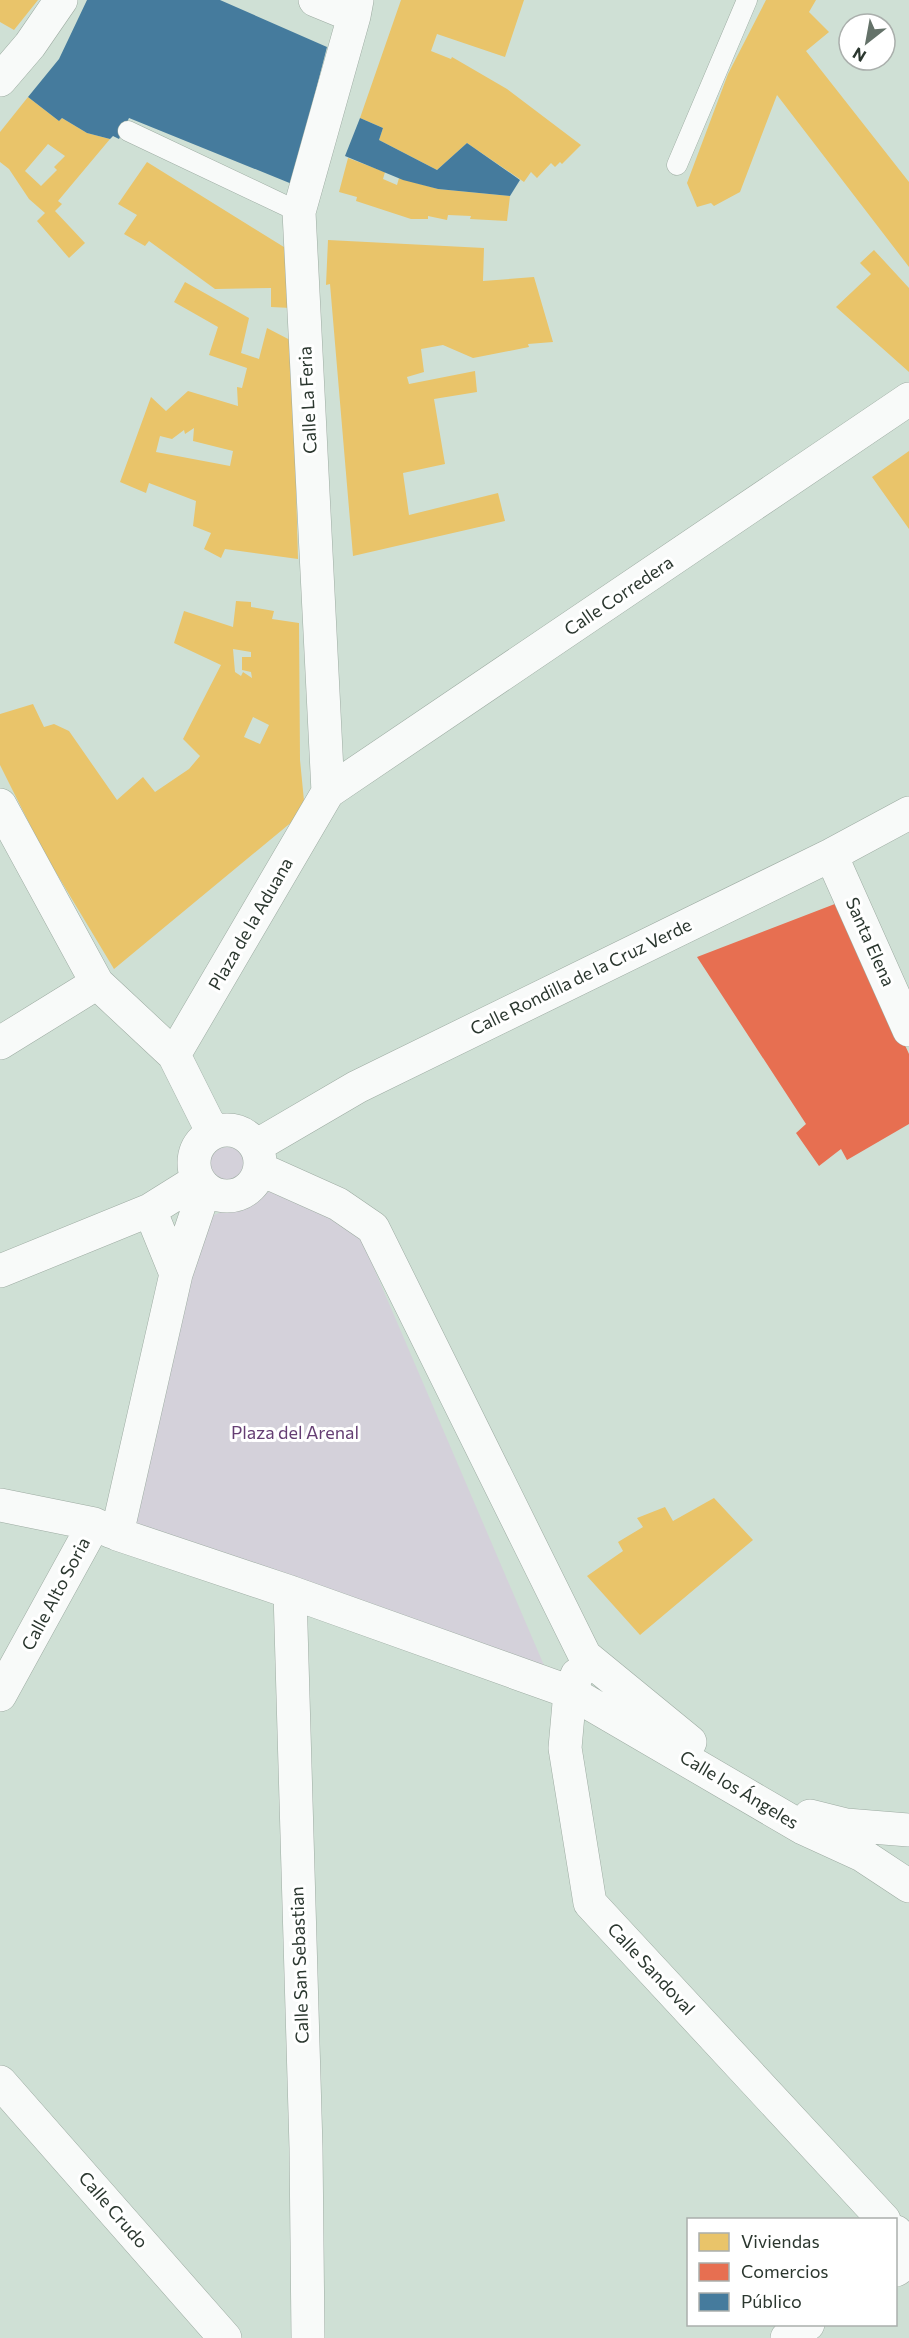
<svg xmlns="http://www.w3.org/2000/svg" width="909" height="2338" viewBox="0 0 909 2338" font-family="Commissioner,sans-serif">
  <rect width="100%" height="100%" fill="#cfe0d5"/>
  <!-- green -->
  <path fill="#d4d1da" d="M207 1167a20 20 0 1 1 40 0a20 20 0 1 1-40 0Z
    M 271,1191 L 323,1212 L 361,1238 L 546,1670 L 132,1522 L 202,1237 L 214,1215 Z"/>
  <!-- homes -->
  <path fill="#e9c46a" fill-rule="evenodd" d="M 0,0 L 38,0 L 14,30 L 0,22 Z
    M 401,0 L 524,0 L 505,57 L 437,34 L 431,51 L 451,59 L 452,57 L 507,89 L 581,145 L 562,164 L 560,162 L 555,167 L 551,163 L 537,178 L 531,172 L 524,182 L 467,143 L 437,170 L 379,140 L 383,128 L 360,118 Z
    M 766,0 L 816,0 L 809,12 L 829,32 L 806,51 L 909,182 L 909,267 L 777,95 L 740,192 L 714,206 L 711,203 L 697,207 L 687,183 L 728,74 Z
    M 28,97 L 59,121 L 62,118 L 87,133 L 110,139 L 58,201 L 62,204 L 55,211 L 85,243 L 69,258 L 37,221 L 45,213 L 29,199 L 9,169 L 0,162 L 0,132 ZM 48,144 L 65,156 L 54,167 L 57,170 L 41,186 L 25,171 Z
    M 348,158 L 385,172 L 383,179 L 397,185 L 399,178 L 438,189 L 510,196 L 507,221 L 470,219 L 471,216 L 448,215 L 447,220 L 428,216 L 428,219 L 411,219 L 356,201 L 357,197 L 339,192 Z
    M 147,162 L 292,252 L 291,308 L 271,307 L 271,288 L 215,289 L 149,241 L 145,246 L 124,234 L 137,215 L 118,204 Z
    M 328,240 L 484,248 L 483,281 L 534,277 L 553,342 L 528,344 L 529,347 L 473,358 L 443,345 L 421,349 L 424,372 L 407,377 L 409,384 L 475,371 L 477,392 L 434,399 L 445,464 L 403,473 L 409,515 L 498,493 L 505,521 L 353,556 L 330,284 L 326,285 Z
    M 874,250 L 909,288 L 909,372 L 836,307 L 871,274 L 860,263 Z
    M 185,282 L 249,318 L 241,353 L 259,359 L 267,328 L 292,341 L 298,559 L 225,549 L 221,558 L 204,549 L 211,533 L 193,526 L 196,501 L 149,483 L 146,493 L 120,482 L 151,397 L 166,411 L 188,391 L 238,406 L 237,387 L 242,388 L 247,368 L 209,355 L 218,327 L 174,302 ZM 194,428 L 193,441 L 233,451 L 230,466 L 156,452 L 160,436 L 172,439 L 184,430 L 185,434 Z
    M 909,451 L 909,529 L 872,477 Z
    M 236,601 L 251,602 L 251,607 L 274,611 L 272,619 L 299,623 L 300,760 L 305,811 L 114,969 L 43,851 L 0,765 L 0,714 L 33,704 L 44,727 L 54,724 L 69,731 L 117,800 L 143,777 L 155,792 L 189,769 L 200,756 L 183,739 L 221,665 L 174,643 L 184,611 L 233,627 ZM 233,649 L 251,652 L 251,657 L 242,657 L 242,670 L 251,672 L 252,678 L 243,672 L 241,676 L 235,672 ZM 253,717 L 269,725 L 260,744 L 244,737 Z
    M 714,1498 L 753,1540 L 640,1635 L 587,1576 L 623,1551 L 618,1542 L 643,1527 L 637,1518 L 665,1507 L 673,1521 Z"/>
  <!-- shops -->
  <path fill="#e76f51" d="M 840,902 L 909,1054 L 909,1124 L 847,1160 L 841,1149 L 819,1166 L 796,1133 L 806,1124 L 697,957 Z"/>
  <!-- public -->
  <path fill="#457b9d" d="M 87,0 L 220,0 L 327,47 L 292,184 L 129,118 L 119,139 L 113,136 L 110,139 L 87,133 L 62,118 L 59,121 L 28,97 L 59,59 Z
    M 360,118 L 383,128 L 379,140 L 437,170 L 467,143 L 520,180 L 510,196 L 438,189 L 403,180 L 345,156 Z"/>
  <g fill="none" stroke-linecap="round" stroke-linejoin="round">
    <!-- lane casing -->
    <g stroke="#9daba2" stroke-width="21">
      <path id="lane" d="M 128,131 L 299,212
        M 677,165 L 747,0"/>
    </g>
    <!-- street casing -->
    <g stroke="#9daba2" stroke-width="34">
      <path id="street" d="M 315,0 L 354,16 L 357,0
        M 0,80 L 30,45 L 61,0
        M 328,792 L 299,212 L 354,16
        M 0,805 L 97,983 L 174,1055 L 328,792 L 909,399
        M 831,855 L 909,1030
        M 0,1043 L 97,983
        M 174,1055 L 213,1133
        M194 1163a33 33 0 1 1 66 0a33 33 0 1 1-66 0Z
        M 256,1146 L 357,1087 L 831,855 L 909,813
        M 260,1169 L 338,1204 L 373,1228 L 585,1656 L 690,1742
        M 205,1188 L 176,1274 L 117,1534 L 290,1592 L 570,1692 L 803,1828 L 862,1855 L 909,1886
        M 150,1210 L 176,1274
        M 0,1271 L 150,1210 L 198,1180
        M 0,1505 L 94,1524 L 112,1532
        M 290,1592 L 306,2148 L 308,2338
        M 577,1675 L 570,1692 L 565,1748 L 590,1903 L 884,2220
        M 0,1695 L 94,1524
        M 810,1816 L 846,1825 L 909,1830
        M 0,2082 L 225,2338
        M 896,2232 L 909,2247
        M 896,2270 L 909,2261
        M 787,2338 L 808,2324"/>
    </g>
    <!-- lane -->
    <use href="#lane" stroke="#f8faf9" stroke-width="20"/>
    <!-- street -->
    <use href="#street" stroke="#f8faf9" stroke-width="33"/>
  </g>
  <g text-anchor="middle" stroke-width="6" stroke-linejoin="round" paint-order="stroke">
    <!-- street labels -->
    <g font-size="18" fill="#2b372f" stroke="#fff">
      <text transform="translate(308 400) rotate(-93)" y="6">Calle La Feria</text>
      <text transform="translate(619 596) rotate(-34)" y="6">Calle Corredera</text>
      <text transform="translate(251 924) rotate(-60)" y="6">Plaza de la Aduana</text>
      <text transform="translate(870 942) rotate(66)" y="6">Santa Elena</text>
      <text transform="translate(581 977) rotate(-26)" y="6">Calle Rondilla de la Cruz Verde</text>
      <text transform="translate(56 1594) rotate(-62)" y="6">Calle Alto Soria</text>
      <text transform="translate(739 1790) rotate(31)" y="6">Calle los Ángeles</text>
      <text transform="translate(300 1965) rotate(-92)" y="6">Calle San Sebastian</text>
      <text transform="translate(651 1969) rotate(47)" y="6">Calle Sandoval</text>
      <text transform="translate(113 2210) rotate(49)" y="6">Calle Crudo</text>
    </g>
    <!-- park labels -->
    <g font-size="18" fill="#653e73" stroke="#fff">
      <text x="295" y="1439">Plaza del Arenal</text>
    </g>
  </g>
  <!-- legend -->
  <rect x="687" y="2218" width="210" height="108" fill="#ffffff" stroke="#aaafac" stroke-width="1.5"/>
  <rect x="699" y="2233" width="30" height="18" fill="#e9c46a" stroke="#aaafac" stroke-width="1.5"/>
  <text x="741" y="2248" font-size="18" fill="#2b372f">Viviendas</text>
  <rect x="699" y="2263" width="30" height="18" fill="#e76f51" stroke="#aaafac" stroke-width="1.5"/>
  <text x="741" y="2278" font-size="18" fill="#2b372f">Comercios</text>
  <rect x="699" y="2293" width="30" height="18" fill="#457b9d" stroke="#aaafac" stroke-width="1.5"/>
  <text x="741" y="2308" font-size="18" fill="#2b372f">Público</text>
  <!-- north arrow -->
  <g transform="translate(867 42) rotate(211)"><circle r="28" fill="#ffffff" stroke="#aaafac" stroke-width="1.5"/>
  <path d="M0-4.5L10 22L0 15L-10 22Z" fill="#647269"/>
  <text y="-9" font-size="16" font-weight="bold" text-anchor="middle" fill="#2b372f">N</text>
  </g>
</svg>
